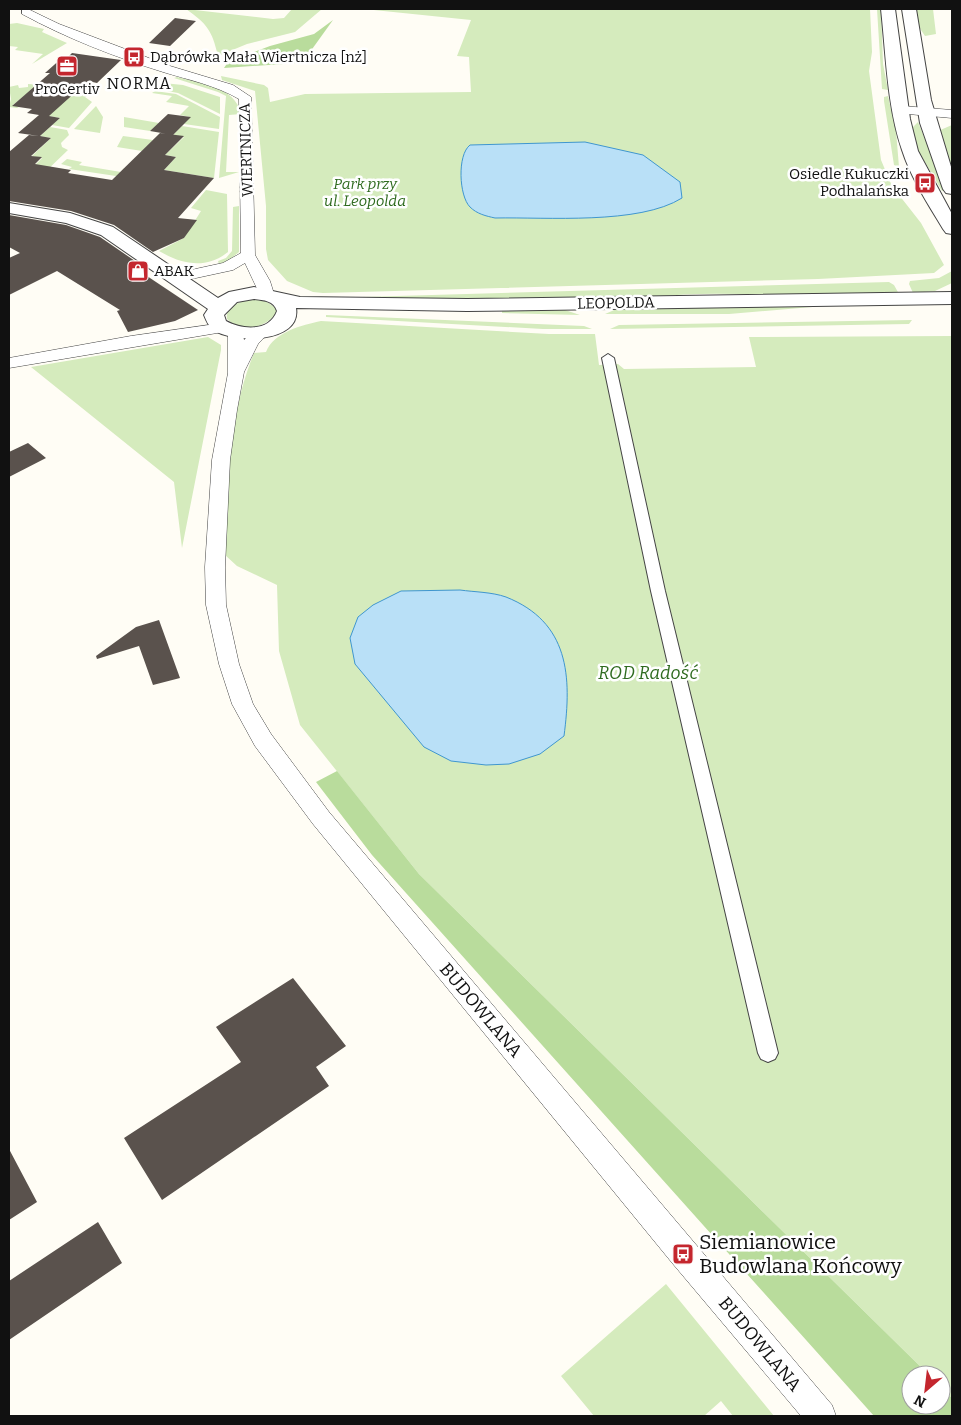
<svg xmlns="http://www.w3.org/2000/svg" width="961" height="1425" viewBox="0 0 961 1425" font-family="Bitter,serif">
  <rect width="100%" height="100%" fill="#fffdf5"/>
  <!-- green -->
  <path fill="#d5ebbd" d="M 186,9 L 273,19 L 284,18 L 292,9 L 322,9 L 295,32 L 247,44 L 218,56 C 212,30 207,24 186,9 Z
    M 364,9 L 870,9 L 872,52 L 869,71 L 881,160 L 892,186 L 921,223 L 944,265 L 934,273 L 818,279 L 323,293 L 313,292 L 287,281 L 268,260 L 266,249 L 266,206 L 255,91 L 222,80 L 221,76 L 264,85 L 268,88 L 270,102 L 305,94 L 471,92 L 469,57 L 457,56 L 471,20 Z
    M 877,9 L 881,9 L 883,64 L 888,90 L 882,89 Z
    M 916,9 L 933,9 L 936,34 L 925,36 L 919,27 Z
    M 17,23 L 44,29 L 42,32 L 67,43 L 32,64 L 43,54 L 15,50 L 18,47 L 9,46 L 9,24 Z
    M 177,77 C 201,83 235,86 241,114 L 229,115 L 226,172 L 239,172 L 219,178 L 226,96 L 218,92 L 174,78 Z
    M 163,83 L 183,85 L 220,97 L 220,114 L 178,93 L 156,89 Z
    M 28,84 L 46,85 L 81,95 L 85,92 L 90,94 L 85,97 L 92,102 L 69,128 L 52,125 L 60,118 L 49,116 L 25,95 L 13,105 L 19,107 L 17,108 L 9,107 L 11,99 L 9,87 L 18,85 L 19,88 L 28,87 Z
    M 155,91 L 176,94 L 220,117 L 219,129 L 184,124 L 190,117 L 180,115 L 189,106 L 166,102 L 172,96 L 152,93 Z
    M 888,96 L 896,131 L 899,167 L 894,165 L 884,101 L 884,97 Z
    M 96,106 L 103,117 L 100,133 L 74,129 Z
    M 124,117 L 159,123 L 150,131 L 124,127 Z
    M 918,122 L 946,191 L 942,191 L 919,152 L 912,128 Z
    M 952,125 L 952,171 L 938,131 Z
    M 182,126 L 219,132 L 214,178 L 164,170 L 176,157 L 165,155 L 184,137 L 173,135 Z
    M 50,127 L 67,130 L 69,135 L 61,143 L 62,147 L 68,150 L 43,174 L 28,172 L 42,158 L 32,156 L 51,138 L 40,136 Z
    M 123,136 L 153,140 L 142,151 L 117,147 Z
    M 67,159 L 82,162 L 79,165 L 121,172 L 124,168 L 126,169 L 119,179 L 116,176 L 69,169 L 72,167 L 61,164 Z
    M 206,190 L 227,194 L 228,252 C 206,270 181,264 159,251 L 184,238 L 201,211 L 191,208 Z
    M 239,206 L 239,252 L 228,261 L 219,264 L 218,261 L 226,258 L 232,251 L 233,207 Z
    M 952,271 L 952,283 L 935,291 L 913,293 L 909,284 L 910,281 L 939,278 Z
    M 889,282 L 894,285 L 899,294 C 858,294 816,296 775,295 C 732,294 692,292 649,298 L 421,302 L 327,298 Z
    M 255,299 L 264,300 L 276,308 L 277,313 C 264,328 243,334 227,319 C 225,304 243,301 255,299 Z
    M 811,305 L 812,307 L 729,314 L 605,314 L 619,308 Z
    M 562,309 L 580,315 L 502,313 L 502,310 Z
    M 326,315 L 584,326 L 592,329 L 543,329 L 326,317 Z
    M 912,320 L 909,324 L 610,329 L 619,325 Z
    M 321,321 L 549,334 L 595,334 L 599,365 L 618,364 L 624,369 L 756,367 L 749,337 L 952,336 L 952,1398 L 941,1387 L 941,1375 L 929,1375 L 419,874 L 300,725 L 279,651 L 277,585 L 237,566 L 225,555 C 227,487 228,416 254,353 L 266,352 C 274,332 302,325 321,321 Z
    M 208,337 L 221,345 L 221,350 L 182,548 L 174,482 L 31,367 Z
    M 666,1284 L 774,1416 L 733,1416 L 721,1401 L 704,1416 L 594,1416 L 561,1376 Z"/>
  <!-- forest -->
  <path fill="#b9dc9c" d="M 333,20 L 310,52 L 298,63 L 224,68 L 228,62 L 270,46 L 314,34 Z
    M 337,771 L 419,874 L 929,1375 L 911,1375 L 911,1405 L 941,1405 L 941,1387 L 952,1398 L 952,1416 L 874,1416 L 372,855 L 316,782 Z"/>
  <!-- water -->
  <path fill="#b9e0f7" stroke="#3f96cf" d="M 585,142 L 643,155 L 680,182 L 682,198 C 639,225 547,217 495,218 C 486,216 477,214 470,207 C 459,196 457,155 470,145 Z
    M 460,590 C 474,592 492,592 506,597 C 569,622 572,676 564,736 L 540,754 L 509,764 L 486,765 L 451,761 L 424,747 L 355,664 L 350,638 L 358,617 L 373,605 L 401,591 Z"/>
  <!-- building -->
  <path fill="#5a524d" d="M 175,18 L 196,21 L 170,46 L 149,43 Z
    M 72,53 L 121,60 L 97,83 L 88,81 L 49,116 L 60,118 L 40,136 L 51,138 L 31,156 L 42,157 L 35,164 L 71,170 L 68,173 L 112,180 L 160,133 L 184,136 L 165,155 L 176,157 L 164,170 L 214,178 L 178,218 L 197,220 L 184,238 L 153,252 L 114,225 L 71,211 L 9,201 L 9,152 L 29,135 L 39,136 L 18,133 L 39,115 L 27,113 L 32,109 L 12,106 L 50,73 L 45,73 L 63,57 L 67,58 Z
    M 168,114 L 191,117 L 173,135 L 150,131 Z
    M 9,215 L 66,225 L 100,237 L 135,261 L 129,264 L 198,310 L 175,321 L 128,332 L 117,311 L 120,310 L 57,271 L 9,295 L 9,258 L 20,253 L 9,247 Z
    M 28,443 L 46,458 L 9,477 L 9,452 Z
    M 159,620 L 180,678 L 153,685 L 139,646 L 97,659 L 96,656 L 136,627 Z
    M 293,978 L 346,1046 L 316,1067 L 329,1086 L 162,1200 L 124,1138 L 241,1062 L 216,1027 Z
    M 9,1149 L 37,1202 L 9,1220 Z
    M 98,1222 L 122,1263 L 9,1340 L 9,1281 Z"/>
  <g fill="none" stroke-linecap="round" stroke-linejoin="round">
    <!-- pedestrian casing -->
    <g stroke="#444" stroke-width="2">
      <path id="pedestrian" d="M 608,354 L 614,358 L 665,591 L 778,1053 L 775,1059 L 768,1062 L 761,1059 L 758,1053 L 651,591 L 602,358 Z"/>
    </g>
    <!-- minor casing -->
    <g stroke="#444" stroke-width="1">
      <path id="minor" d="M 22,10 L 30,10 L 59,24 L 170,66 L 233,85 L 251,97 L 255,255 L 270,281 L 274,294 L 271,297 L 261,297 L 245,263 L 233,270 L 182,281 L 174,276 L 177,273 L 223,263 L 241,253 L 239,99 C 215,85 189,80 163,72 C 115,57 66,38 22,14 Z
        M 902,106 L 952,110 L 952,118 L 897,113 L 896,110 L 897,107 Z
        M 223,323 L 229,325 L 231,328 L 229,331 L 9,368 L 9,358 L 131,336 Z
        M 261,327 L 269,332 L 258,344 L 244,372 L 237,410 L 230,460 L 225,567 L 226,605 L 239,664 L 253,704 L 271,734 L 329,812 L 832,1405 L 836,1416 L 801,1416 L 673,1264 L 313,824 L 255,746 L 232,704 L 219,664 L 206,605 L 205,567 L 212,460 L 228,373 L 228,333 L 230,330 L 242,330 L 244,340 L 255,329 Z"/>
    </g>
    <!-- tertiary casing -->
    <g stroke="#444" stroke-width="2">
      <path id="tertiary" d="M 881,9 L 895,9 L 910,119 L 918,151 L 952,214 L 952,234 L 946,233 L 943,229 C 928,204 911,178 902,150 C 887,106 886,55 881,9 Z
        M 902,9 L 916,9 L 931,100 L 952,170 L 952,194 L 946,193 L 943,189 L 920,123 Z
        M 9,203 L 70,213 L 113,227 L 218,298 L 229,292 L 254,287 L 300,297 L 467,299 L 952,292 L 952,304 L 467,311 L 296,308 C 302,344 231,344 212,329 C 208,325 206,320 204,315 L 208,309 L 101,235 L 66,223 L 9,213 ZM 254,299 C 264,300 274,301 277,311 C 269,332 243,330 226,321 L 224,315 L 237,302 Z"/>
    </g>
    <!-- pedestrian -->
    <use href="#pedestrian" fill="#fff" fill-rule="evenodd"/>
    <!-- minor -->
    <use href="#minor" fill="#fff" fill-rule="evenodd"/>
    <!-- tertiary -->
    <use href="#tertiary" fill="#fff" fill-rule="evenodd"/>
  </g>
  <!-- icons -->
  <defs>
    <g id="bus-square" transform="scale(1.125)"><rect x="-9" y="-9" width="18" height="18" rx="4" fill="#c4262e" stroke="#fff"/><path d="M-5-6H5V4H4V6H2V4H-2V6H-4V4H-5ZM-3.5-4V0h7V-4ZM-3.5 1.2v1.5H-2V1.2ZM2 1.2v1.5H3.5V1.2Z" fill="#fff"/></g>
    <g id="office-square" transform="scale(1.125)"><rect x="-9" y="-9" width="18" height="18" rx="4" fill="#c4262e" stroke="#fff"/><path d="M-6-3h4V-5.5h4V-3h4V5H-6ZM-1-4.5V-3h2v-1.5ZM-6 0V1H6V0Z" fill="#fff"/></g>
    <g id="shop-square" transform="scale(1.125)"><rect x="-9" y="-9" width="18" height="18" rx="4" fill="#c4262e" stroke="#fff"/><path d="M-5-2.5h2.3a2.7 3.5 0 0 1 5.4 0H5L5.5 6h-11ZM-1.5-2.5h3a1.5 2.3 0 0 0-3 0Z" fill="#fff"/></g>
  </defs>
  <g fill-rule="evenodd">
    <use href="#bus-square" x="134" y="57"/>
    <use href="#office-square" x="67" y="66"/>
    <use href="#bus-square" x="925" y="183"/>
    <use href="#shop-square" x="138" y="271"/>
    <use href="#bus-square" x="683" y="1254"/>
  </g>
  <g text-anchor="middle" stroke-width="5" stroke-linejoin="round" paint-order="stroke">
    <!-- far-poi labels -->
    <g font-size="15" fill="#111" stroke="#fff" text-anchor="start">
      <text x="150" y="62">Dąbrówka Mała Wiertnicza [nż]</text>
      <text x="67" y="94" text-anchor="middle">ProCertiv</text>
      <text x="909" y="179" text-anchor="end">Osiedle Kukuczki<tspan x="909" dy="17">Podhalańska</tspan></text>
      <text x="154" y="276">ABAK</text>
    </g>
    <!-- far-street labels -->
    <g font-size="15" fill="#111" stroke="#fff">
      <text transform="translate(246 150) rotate(-92)" y="5">WIERTNICZA</text>
      <text transform="translate(616 303) rotate(-1)" y="5">LEOPOLDA</text>
    </g>
    <!-- far-park labels -->
    <g font-size="15" font-style="italic" fill="#2f6b1f" stroke="#fff">
      <text x="365" y="189">Park przy<tspan x="365" dy="17">ul. Leopolda</tspan></text>
    </g>
    <!-- far-neighbourhood labels -->
    <g font-size="16" letter-spacing="1" fill="#111" stroke="#fff">
      <text x="139" y="89">NORMA</text>
    </g>
    <!-- park labels -->
    <g font-size="18" font-style="italic" fill="#2f6b1f" stroke="#fff">
      <text x="648" y="679">ROD Radość</text>
    </g>
    <!-- street labels -->
    <g font-size="18" fill="#111" stroke="#fff">
      <text transform="translate(481 1010) rotate(50)" y="6">BUDOWLANA</text>
      <text transform="translate(760 1344) rotate(50)" y="6">BUDOWLANA</text>
    </g>
    <!-- near-poi labels -->
    <g font-size="21" fill="#111" stroke="#fff" text-anchor="start">
      <text x="699" y="1249">Siemianowice<tspan x="699" dy="24">Budowlana Końcowy</tspan></text>
    </g>
  </g>
  <!-- border -->
  <rect width="961" height="1425" fill="none" stroke="#111111" stroke-width="20"/>
  <!-- north arrow -->
  <g transform="translate(926 1390) rotate(208)"><circle r="24" fill="#ffffff" stroke="#a0a0a0"/>
  <path d="M0-4L9 19L0 12L-9 19Z" fill="#c4262e"/>
  <text y="-8" font-size="14" font-weight="bold" text-anchor="middle" fill="#111111">N</text>
  </g>
</svg>
